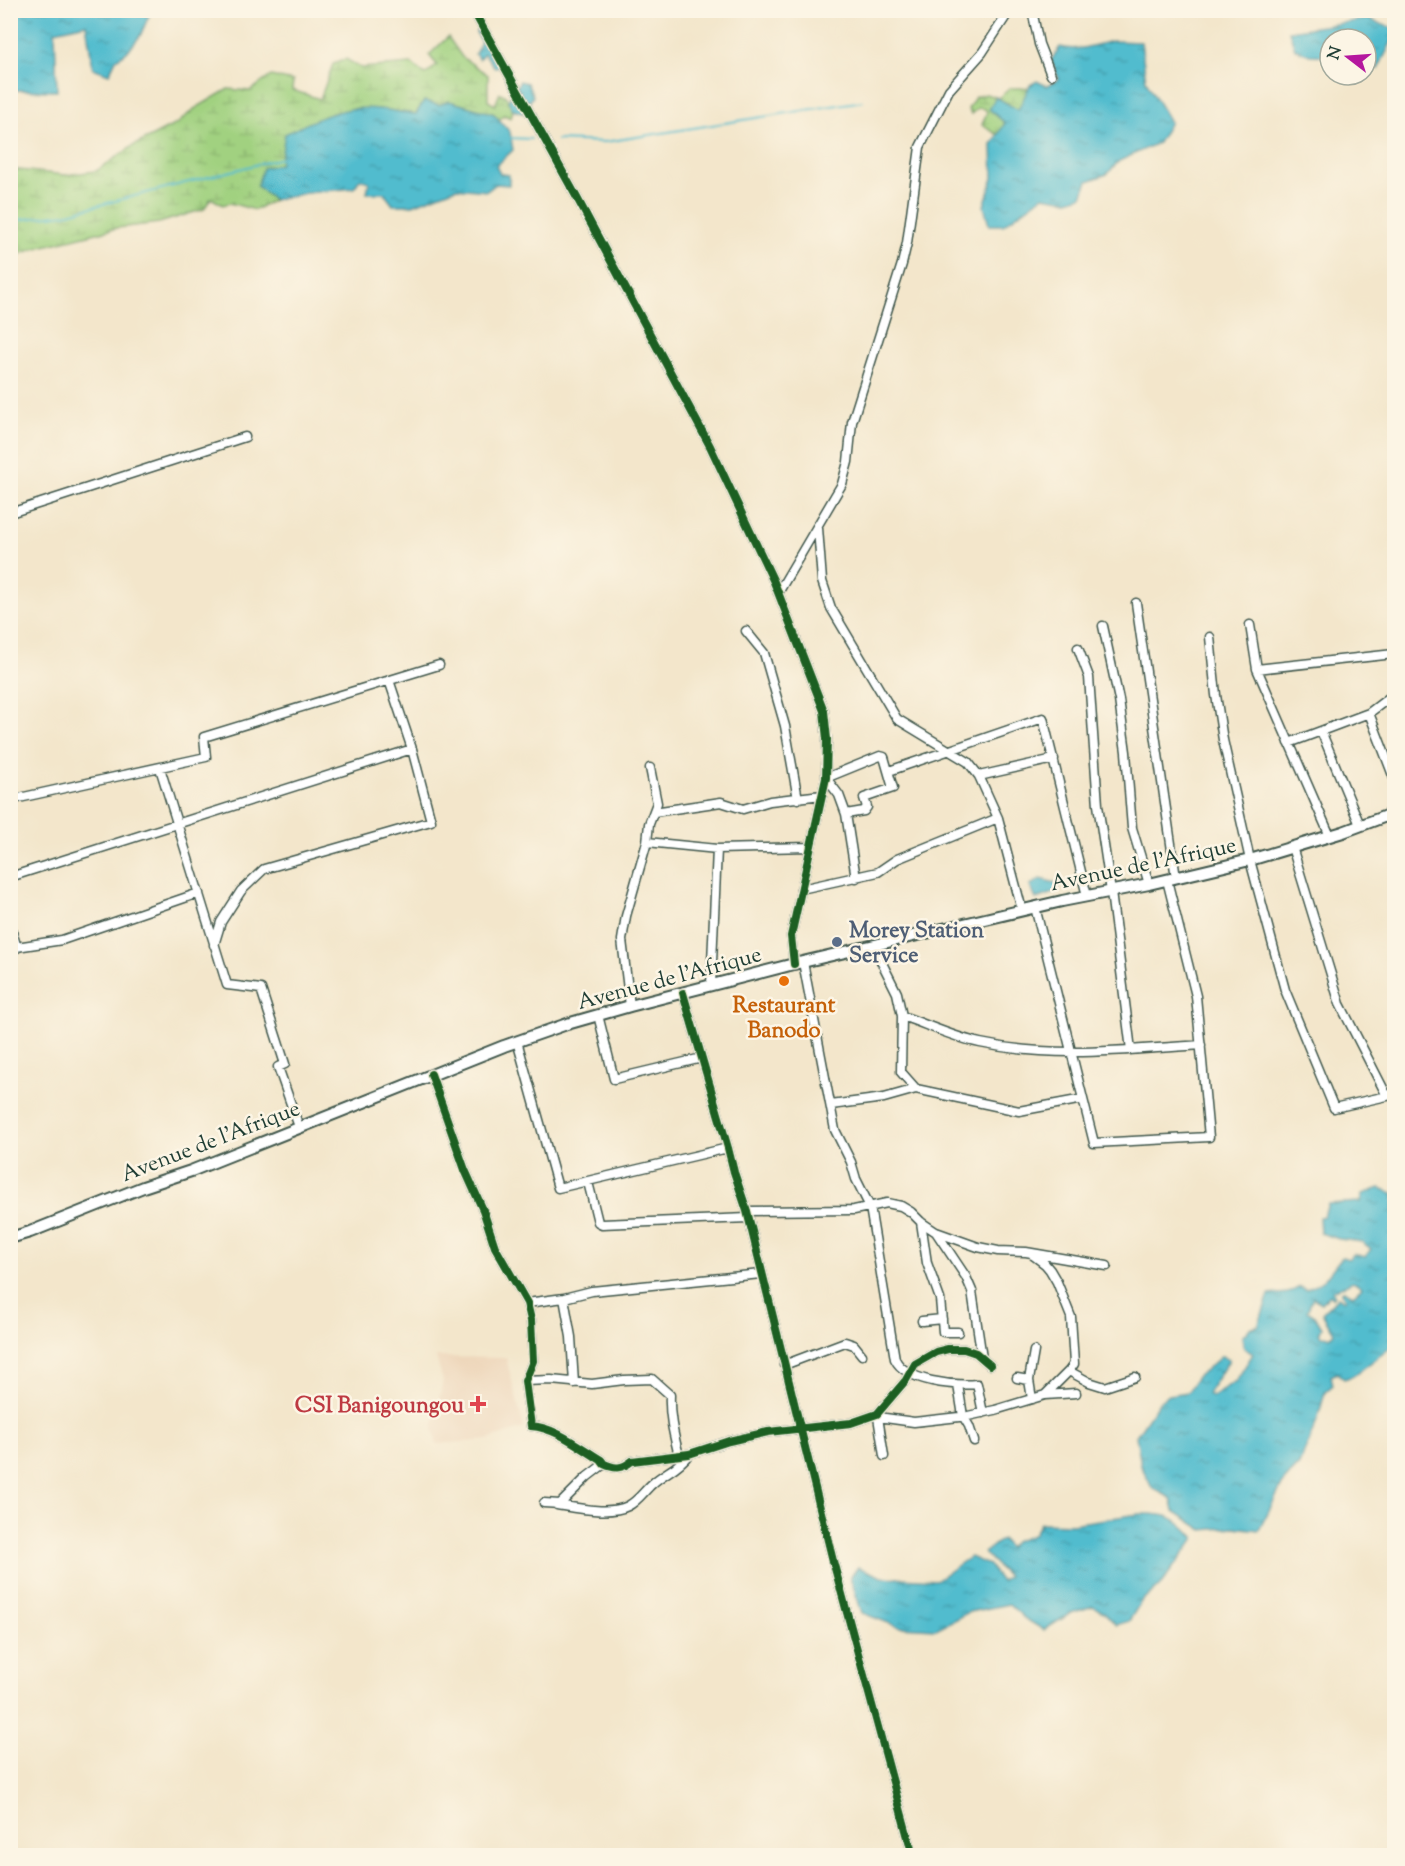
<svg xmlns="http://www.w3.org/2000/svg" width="1405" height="1866" viewBox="0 0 1405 1866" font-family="'Sorts Mill Goudy',serif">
  <defs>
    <pattern id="wetland-marsh" width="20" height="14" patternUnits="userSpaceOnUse" patternTransform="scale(1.5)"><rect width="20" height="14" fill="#a1d180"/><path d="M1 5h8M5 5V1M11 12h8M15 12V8" fill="none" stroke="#8ab46f"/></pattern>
    <pattern id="water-ripples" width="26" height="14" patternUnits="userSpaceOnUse" patternTransform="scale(1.5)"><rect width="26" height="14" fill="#51bcce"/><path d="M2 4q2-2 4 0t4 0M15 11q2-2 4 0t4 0" fill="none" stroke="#439aa8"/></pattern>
  </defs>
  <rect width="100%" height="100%" fill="#fcf5e5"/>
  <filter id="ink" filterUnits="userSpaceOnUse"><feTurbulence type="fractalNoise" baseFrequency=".0167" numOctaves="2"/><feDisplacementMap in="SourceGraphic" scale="12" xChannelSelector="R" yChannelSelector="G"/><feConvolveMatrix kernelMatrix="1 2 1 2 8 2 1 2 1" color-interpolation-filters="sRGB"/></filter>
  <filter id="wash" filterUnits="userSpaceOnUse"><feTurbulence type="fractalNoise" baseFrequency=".008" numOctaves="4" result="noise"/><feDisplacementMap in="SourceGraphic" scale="24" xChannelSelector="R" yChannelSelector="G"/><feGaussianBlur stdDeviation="1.35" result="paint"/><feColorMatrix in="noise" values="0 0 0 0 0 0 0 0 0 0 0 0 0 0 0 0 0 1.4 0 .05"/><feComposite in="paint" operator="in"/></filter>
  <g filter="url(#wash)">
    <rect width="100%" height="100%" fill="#f3e6cb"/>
    <!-- built -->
    <path fill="#eed7bb" d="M 436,1357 L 506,1358 L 524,1428 L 487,1440 L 437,1444 L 433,1429 L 443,1381 Z"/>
    <!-- wetland -->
    <path fill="url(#wetland-marsh)" stroke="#60875a" stroke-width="1.5" d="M 448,37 L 462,57 L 488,75 L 488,101 L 495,105 L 500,93 L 505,95 L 513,110 L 511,118 L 504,115 L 499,120 L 494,114 L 449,101 L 439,105 L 424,101 L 416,114 L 377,109 L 352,109 L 325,116 L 280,164 L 257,186 L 274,200 L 255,210 L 230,203 L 223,205 L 211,198 L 204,209 L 159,223 L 117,228 L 40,247 L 11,257 L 10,169 L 65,175 L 96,171 L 133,146 L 178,123 L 194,109 L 228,89 L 250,91 L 271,76 L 293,81 L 292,90 L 320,99 L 333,64 L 346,59 L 361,68 L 412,64 L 425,75 L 437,65 L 429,55 Z
      M 1011,88 L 1029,88 L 1018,110 L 998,98 Z
      M 986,94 L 996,97 L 989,109 L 1005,123 L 998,135 L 982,125 L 987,112 L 985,109 L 978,108 L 971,114 L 968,109 L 975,97 Z"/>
    <!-- water -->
    <path fill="url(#water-ripples)" stroke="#387c81" stroke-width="1.5" fill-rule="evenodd" d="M 11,10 L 151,10 L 151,11 L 140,36 L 127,52 L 116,59 L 109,74 L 93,68 L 86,24 L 55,31 L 57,91 L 11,90 Z
      M 1368,19 L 1394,29 L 1394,42 L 1392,41 L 1378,69 L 1366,66 L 1366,39 L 1330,39 L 1330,56 L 1310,55 L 1295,49 L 1289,31 Z
      M 479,27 L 499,65 L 495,68 L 484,53 L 479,59 L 475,54 L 481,42 L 476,32 Z
      M 1112,41 L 1141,42 L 1146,81 L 1170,122 L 1158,143 L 1119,161 L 1107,174 L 1088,181 L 1082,196 L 1068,200 L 1043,196 L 1003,225 L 989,225 L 984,206 L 993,178 L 992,145 L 1005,123 L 989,109 L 996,97 L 1018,110 L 1030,85 L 1037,81 L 1047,86 L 1059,79 L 1051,60 L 1060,47 C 1078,52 1094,45 1112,41 Z
      M 520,81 L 527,83 L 533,96 L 523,113 L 513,110 L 508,101 Z
      M 424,101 L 439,105 L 449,101 L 494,114 L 510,132 L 513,150 L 496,166 L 500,174 L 509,175 L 509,185 L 496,184 L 487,191 L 456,188 L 413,205 L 393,205 L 384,193 L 367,193 L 369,182 L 360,179 L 354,188 L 306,193 L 274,200 L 257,186 L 263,168 L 280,164 L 285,134 C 306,124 327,113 351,109 C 372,106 395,112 416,114 Z
      M 1040,879 L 1060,884 L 1056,892 L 1036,899 L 1030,886 Z
      M 1380,1188 L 1393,1193 L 1394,1193 L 1394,1345 L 1353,1376 L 1344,1379 L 1337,1373 L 1331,1376 L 1333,1385 L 1325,1392 L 1318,1418 L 1299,1465 L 1284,1481 L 1259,1530 L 1234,1527 L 1203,1530 L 1174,1511 L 1171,1498 L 1152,1488 L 1141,1465 L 1136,1436 L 1159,1402 L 1168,1395 L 1188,1392 L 1196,1378 L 1222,1356 L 1229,1360 L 1207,1394 L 1212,1396 L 1236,1381 L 1253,1354 L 1244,1348 L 1242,1337 L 1251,1327 L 1258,1326 L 1269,1295 L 1288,1293 L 1300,1287 L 1306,1290 L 1323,1281 L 1342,1257 L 1348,1259 L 1354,1254 L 1365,1257 L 1371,1249 L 1362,1242 L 1339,1239 L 1320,1233 L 1319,1217 L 1324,1216 L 1328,1204 L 1361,1202 L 1363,1194 ZM 1353,1281 L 1362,1287 L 1353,1295 L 1344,1290 L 1341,1293 L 1346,1299 L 1344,1301 L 1338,1297 L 1322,1313 L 1334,1333 L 1330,1337 L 1322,1336 L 1319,1333 L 1322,1328 L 1315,1316 L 1307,1311 L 1313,1298 L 1322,1303 L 1329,1295 L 1332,1298 L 1334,1295 L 1332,1291 Z
      M 1139,1514 C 1168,1513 1176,1516 1195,1538 L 1158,1588 L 1142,1600 L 1129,1621 L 1116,1625 L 1105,1613 L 1093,1606 L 1071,1613 L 1044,1630 L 1024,1618 L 1009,1604 L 969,1612 L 936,1629 L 899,1627 L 862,1613 L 850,1577 L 858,1567 L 882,1577 L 936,1580 L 970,1557 L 989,1565 L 1001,1582 L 1008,1577 L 984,1553 L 1002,1539 L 1009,1548 L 1014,1542 L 1033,1535 L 1040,1523 L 1072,1524 Z"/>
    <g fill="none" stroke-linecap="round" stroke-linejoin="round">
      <!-- stream -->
      <path stroke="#51bcce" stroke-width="2" d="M 510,138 L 531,139
        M 557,140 L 605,142 L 863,101
        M 10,221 L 65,214 L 282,158"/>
    </g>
  </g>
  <g filter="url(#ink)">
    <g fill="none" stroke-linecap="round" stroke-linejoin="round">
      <!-- minor casing -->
      <g stroke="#3f564b" stroke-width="11">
        <path id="minor" d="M 473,10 L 576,196 L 710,446 L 774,582 L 824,711 L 827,739 L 826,778 L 791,936 L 794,964
          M 1032,10 L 1039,44 L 1051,75
          M 10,513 L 245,437
          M 818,528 L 822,581 L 831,608 L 897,719 L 968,762 L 979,776 L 998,818 L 1022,910
          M 778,593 L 842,484 L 848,462 L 852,422 L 902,264 L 907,243 L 920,147 L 949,90 L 982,53 L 1010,10
          M 1136,603 L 1176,878
          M 1250,625 L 1257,669 L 1330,836
          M 1103,626 L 1119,700 L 1126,752 L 1132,828 L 1149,884
          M 746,631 L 764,653 L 785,726 L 798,799
          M 1210,637 L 1216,695 L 1223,740 L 1250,860 L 1285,990 L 1334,1108 L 1387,1096 L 1394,1093
          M 1078,648 L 1089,677 L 1098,805 L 1111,892 L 1131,1050
          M 1257,669 L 1394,654
          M 1369,713 L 1394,778
          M 1321,731 L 1360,825
          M 1289,743 L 1369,713 L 1394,694
          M 160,768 L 227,985 L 261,989 L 285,1064 L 278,1067 L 299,1127
          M 889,771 L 1043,718 L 1087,896
          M 979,776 L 1054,759
          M 10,800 L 206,757 L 204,737 L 439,665
          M 654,812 L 721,802 L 743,809 L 770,801 L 822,795
          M 846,814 L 864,811 L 867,807 L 864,798 L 893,788 L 884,757 L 880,756 L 826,778 L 839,795 L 846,814 L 856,878
          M 647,842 L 717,849 L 810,847
          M 1292,847 L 1340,1004 L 1387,1096
          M 10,877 L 412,749
          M 801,889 L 878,872 L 897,859 L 998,818
          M 1035,907 L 1094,1143 L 1209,1137 L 1196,996 L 1167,880
          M 10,925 L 17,948
          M 214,945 L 221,922 L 241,891 L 264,869 L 431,821 L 412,749 L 389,680
          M 873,945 L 897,993 L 902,1016 L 901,1072 L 916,1089 L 1019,1111 L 1083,1099
          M 10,948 L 62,940 L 199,893
          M 803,962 L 835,1130 L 851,1162 L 856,1179 L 870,1207 L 895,1359 C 906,1382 954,1386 977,1384 L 983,1413
          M 711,985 L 717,849
          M 683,993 L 728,1148 L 734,1172 L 747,1211 L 833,1561 L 913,1856
          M 630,1006 L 622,940 L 626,916 L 647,842 L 649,824 L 657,803 L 650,768
          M 598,1015 L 614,1079 L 702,1058
          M 902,1016 C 928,1025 953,1037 980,1043 C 1054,1059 1126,1050 1201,1045
          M 517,1041 L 558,1188 L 728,1148
          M 431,1074 L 465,1170 L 483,1210 L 495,1247 L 527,1303 L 531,1320 L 533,1361 L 525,1381 L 531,1426 C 557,1428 579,1447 601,1460 L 604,1464 C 615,1469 622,1469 632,1461 L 689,1454 L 729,1441 L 768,1432 L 851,1423 L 877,1414 L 906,1380 L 915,1364 L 936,1352 L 948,1349 L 964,1349 L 976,1353 L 990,1365
          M 831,1105 L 884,1098 L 916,1089
          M 588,1182 L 598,1222 L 602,1224 L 748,1218
          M 747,1211 L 854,1210 L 887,1203 L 901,1206 L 911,1212 L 921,1222 L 936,1232 L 978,1247 L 998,1251 L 1026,1252 L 1107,1266
          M 921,1222 L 927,1263 L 940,1299 L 943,1332 L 958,1332
          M 936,1232 L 966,1277 L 972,1291 L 982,1358
          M 564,1298 L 571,1337 L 574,1383
          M 527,1303 L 564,1298 L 592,1291 L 761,1274
          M 922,1321 L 942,1319
          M 784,1365 L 845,1342 L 854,1345 L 862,1355
          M 1069,1371 L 1089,1382 L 1105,1387 L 1135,1377
          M 1017,1378 L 1029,1380
          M 525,1381 L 551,1380 L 592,1384 L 624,1380 L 652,1379 L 670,1395 C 669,1417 674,1435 679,1456
          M 958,1385 L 963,1416 L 969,1426 L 974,1441
          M 1045,1395 L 1076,1393
          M 1032,1399 L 1029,1380 L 1034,1351
          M 877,1414 L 878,1417 L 914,1422 L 968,1416 L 995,1410 L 1045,1395 L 1069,1371 L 1074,1364 L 1071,1317 L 1057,1282 L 1050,1270 L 1045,1264 L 1033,1255
          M 878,1417 L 884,1456
          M 544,1503 L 560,1504 L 587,1477 L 604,1464
          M 557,1505 C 576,1508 610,1515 628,1506 C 638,1501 644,1491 652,1484 C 665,1472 678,1469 689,1454"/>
      </g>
      <!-- major casing -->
      <g stroke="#3f564b" stroke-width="14">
        <path id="major" d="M 10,1238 L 30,1232 L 143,1187 L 191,1171 L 504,1046 L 567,1024 L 630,1006 L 794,964 L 1062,901 L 1149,884 L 1250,860 L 1343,832 L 1394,813"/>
      </g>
      <!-- minor -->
      <use href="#minor" stroke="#fff" stroke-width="8"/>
      <!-- major -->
      <use href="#major" stroke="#fff" stroke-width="10"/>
      <!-- cycleway casing -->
      <g stroke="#fcf5e5" stroke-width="11">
        <path id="cycleway" d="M 473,10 L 576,196 L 710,446 L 774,582 L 824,711 L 827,739 L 826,778 L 791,936 L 794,964
          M 683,993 L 728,1148 L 734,1172 L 747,1211 L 833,1561 L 913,1856
          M 431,1074 L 465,1170 L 483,1210 L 495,1247 L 527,1303 L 531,1320 L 533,1361 L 525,1381 L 531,1426 C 557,1428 579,1447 601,1460 L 604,1464 C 615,1469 622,1469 632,1461 L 689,1454 L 729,1441 L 768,1432 L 851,1423 L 877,1414 L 906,1380 L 915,1364 L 936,1352 L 948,1349 L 964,1349 L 976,1353 L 990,1365"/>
      </g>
      <!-- cycleway -->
      <use href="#cycleway" stroke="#1b5e20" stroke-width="8"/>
    </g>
  </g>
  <!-- markers -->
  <circle fill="#5c6f8a" stroke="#fcf5e5" stroke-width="2" cx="837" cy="942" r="6"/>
  <circle fill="#e8710a" stroke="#fcf5e5" stroke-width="2" cx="784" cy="981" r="6"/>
  <path fill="#e0444e" stroke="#fcf5e5" stroke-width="2" d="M475 1395h6v6h6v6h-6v6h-6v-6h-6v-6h6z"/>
  <g text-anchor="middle" stroke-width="5" stroke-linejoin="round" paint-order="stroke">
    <!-- street labels -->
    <g font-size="22" fill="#1f3d34" stroke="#fcf5e5">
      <text transform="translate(1143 863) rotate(-12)" y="8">Avenue de l'Afrique</text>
      <text transform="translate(669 977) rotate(-15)" y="8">Avenue de l'Afrique</text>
      <text transform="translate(210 1140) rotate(-21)" y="8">Avenue de l'Afrique</text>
    </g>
    <!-- service labels -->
    <g font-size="22" font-weight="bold" fill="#4e5e75" stroke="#fcf5e5" text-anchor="start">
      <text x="849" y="937">Morey Station<tspan x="849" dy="25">Service</tspan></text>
    </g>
    <!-- food labels -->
    <g font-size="22" font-weight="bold" fill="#c56008" stroke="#fcf5e5">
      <text x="784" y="1012">Restaurant<tspan x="784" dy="25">Banodo</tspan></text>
    </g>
    <!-- health labels -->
    <g font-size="22" font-weight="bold" fill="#be3a42" stroke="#fcf5e5" text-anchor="end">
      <text x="464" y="1412">CSI Banigoungou</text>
    </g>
  </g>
  <!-- margin -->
  <rect width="1405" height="1866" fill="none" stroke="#fcf5e5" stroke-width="36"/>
  <!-- north arrow -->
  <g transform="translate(1348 57) rotate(287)"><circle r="28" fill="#fcf5e5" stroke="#a4ab9e" stroke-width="1.5"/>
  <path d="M0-4.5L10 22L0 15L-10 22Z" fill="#b5179e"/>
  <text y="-9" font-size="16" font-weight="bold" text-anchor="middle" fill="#1f3d34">N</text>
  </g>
</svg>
